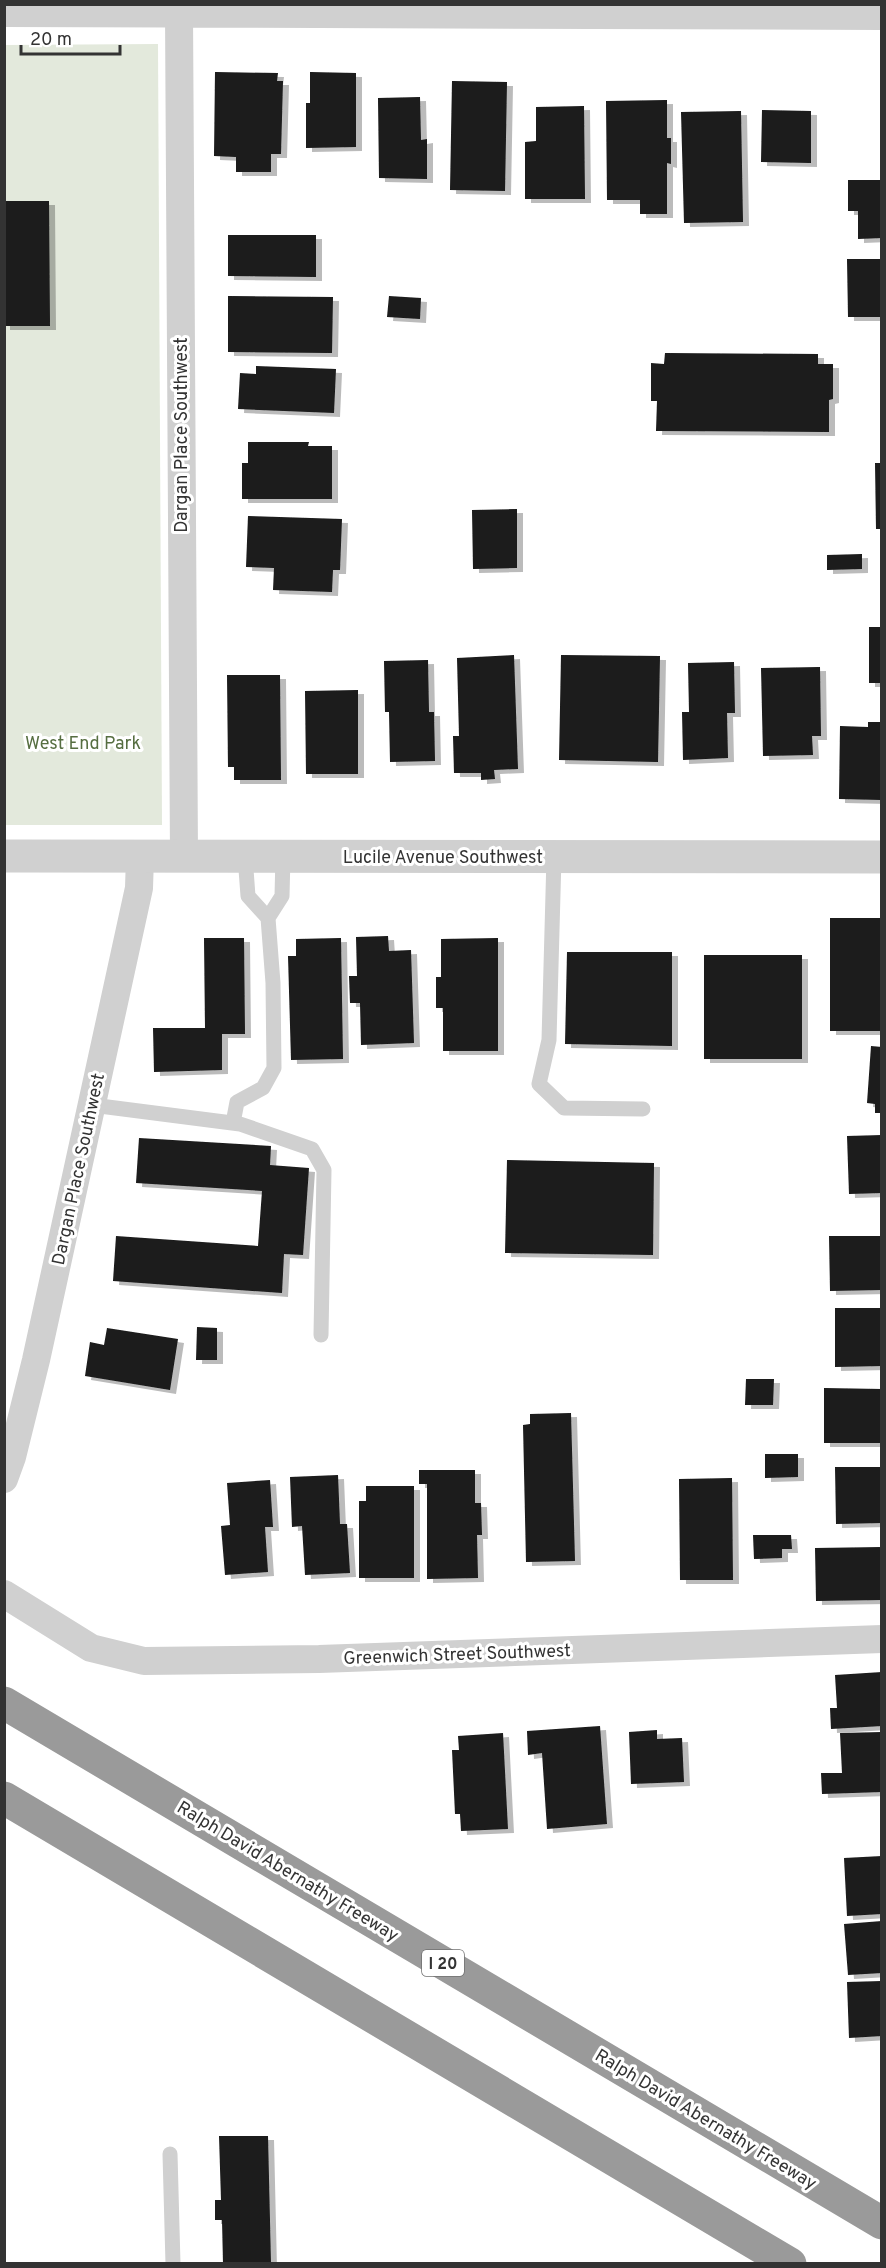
<svg xmlns="http://www.w3.org/2000/svg" width="886" height="2268" viewBox="0 0 886 2268" font-family="Overpass,sans-serif">
  <defs>
    <filter id="shadow"><feDropShadow dx="6" dy="4" stdDeviation="0" flood-color="#0004"/></filter>
  </defs>
  <rect width="100%" height="100%" fill="#fff"/>
  <!-- park -->
  <path fill="#e3e9dc" d="M 158,44 L 162,825 L 5,825 L 4,45 Z"/>
  <!-- building -->
  <path fill="#1a1a1a" filter="url(#shadow)" d="M 215,72 L 278,73 L 277,81 L 283,81 L 281,154 L 271,154 L 271,172 L 236,172 L 236,157 L 214,156 Z
    M 310,72 L 356,73 L 356,147 L 306,148 L 306,103 L 310,103 Z
    M 452,81 L 507,82 L 505,191 L 450,190 Z
    M 420,97 L 421,140 L 427,139 L 427,179 L 379,178 L 378,98 Z
    M 667,100 L 667,138 L 671,138 L 671,164 L 667,163 L 667,214 L 640,214 L 640,200 L 607,200 L 606,101 Z
    M 584,106 L 585,199 L 525,199 L 525,142 L 536,141 L 536,107 Z
    M 762,110 L 811,111 L 811,163 L 761,162 Z
    M 741,111 L 743,222 L 684,223 L 681,112 Z
    M 848,180 L 882,180 L 882,238 L 858,239 L 858,211 L 848,211 Z
    M 4,201 L 49,201 L 50,326 L 4,326 Z
    M 228,235 L 316,235 L 316,277 L 228,276 Z
    M 847,259 L 882,259 L 882,317 L 848,317 Z
    M 228,296 L 333,297 L 332,353 L 228,352 Z
    M 389,296 L 421,298 L 420,319 L 387,317 Z
    M 665,353 L 818,354 L 818,364 L 833,364 L 833,399 L 829,400 L 829,432 L 656,431 L 657,401 L 651,401 L 651,363 L 664,364 Z
    M 256,366 L 336,369 L 334,413 L 238,409 L 240,373 L 256,374 Z
    M 248,442 L 309,442 L 308,446 L 332,446 L 332,499 L 242,499 L 242,463 L 248,463 Z
    M 875,463 L 882,463 L 882,529 L 876,529 Z
    M 517,509 L 517,568 L 473,569 L 472,510 Z
    M 248,516 L 342,519 L 340,570 L 333,570 L 332,592 L 273,590 L 274,568 L 246,567 Z
    M 862,554 L 862,569 L 827,570 L 827,555 Z
    M 869,627 L 882,627 L 882,683 L 869,683 Z
    M 514,655 L 518,769 L 494,770 L 495,779 L 481,780 L 481,773 L 454,773 L 453,736 L 459,736 L 457,658 Z
    M 561,655 L 660,656 L 658,762 L 559,760 Z
    M 428,660 L 429,712 L 434,712 L 435,761 L 390,762 L 389,712 L 385,712 L 384,661 Z
    M 734,662 L 735,713 L 727,713 L 728,758 L 683,760 L 682,712 L 689,712 L 688,663 Z
    M 820,667 L 821,736 L 812,736 L 813,755 L 763,756 L 761,668 Z
    M 227,675 L 280,675 L 281,780 L 234,780 L 234,767 L 228,767 Z
    M 358,690 L 358,774 L 306,774 L 305,691 Z
    M 868,722 L 882,722 L 882,800 L 839,799 L 840,726 L 868,727 Z
    M 830,918 L 882,918 L 882,1031 L 830,1031 Z
    M 388,936 L 389,951 L 411,950 L 414,1043 L 361,1045 L 360,1003 L 350,1003 L 349,976 L 357,976 L 356,937 Z
    M 204,938 L 244,938 L 245,1034 L 222,1034 L 222,1070 L 154,1072 L 153,1028 L 205,1028 Z
    M 341,938 L 343,1059 L 291,1060 L 288,956 L 296,956 L 296,939 Z
    M 498,938 L 498,1051 L 443,1051 L 443,1008 L 436,1008 L 436,977 L 441,977 L 441,939 Z
    M 567,952 L 672,952 L 672,1046 L 565,1044 Z
    M 704,955 L 802,955 L 802,1059 L 704,1059 Z
    M 871,1046 L 882,1047 L 882,1113 L 875,1113 L 875,1104 L 867,1103 Z
    M 882,1135 L 882,1193 L 849,1194 L 847,1136 Z
    M 139,1138 L 271,1146 L 270,1165 L 309,1168 L 303,1255 L 284,1254 L 282,1293 L 113,1281 L 116,1236 L 258,1246 L 262,1191 L 136,1183 Z
    M 507,1160 L 654,1163 L 653,1255 L 505,1253 Z
    M 829,1236 L 882,1236 L 882,1290 L 830,1291 Z
    M 835,1308 L 882,1308 L 882,1366 L 835,1367 Z
    M 197,1327 L 217,1328 L 217,1360 L 196,1360 Z
    M 107,1328 L 178,1339 L 170,1390 L 85,1376 L 90,1342 L 104,1345 Z
    M 746,1379 L 774,1379 L 773,1405 L 745,1405 Z
    M 824,1388 L 882,1389 L 882,1443 L 824,1443 Z
    M 571,1413 L 575,1561 L 526,1562 L 523,1425 L 530,1424 L 530,1414 Z
    M 765,1454 L 798,1454 L 798,1477 L 765,1478 Z
    M 835,1467 L 882,1467 L 882,1523 L 836,1524 Z
    M 419,1470 L 475,1470 L 475,1503 L 481,1503 L 482,1535 L 477,1535 L 478,1578 L 427,1579 L 427,1484 L 419,1484 Z
    M 338,1475 L 340,1524 L 347,1524 L 350,1573 L 305,1575 L 302,1526 L 292,1527 L 290,1477 Z
    M 732,1478 L 733,1580 L 680,1580 L 679,1479 Z
    M 270,1480 L 273,1527 L 265,1527 L 268,1572 L 225,1575 L 221,1526 L 230,1525 L 227,1483 Z
    M 366,1486 L 414,1486 L 414,1578 L 359,1578 L 359,1501 L 366,1501 Z
    M 753,1535 L 791,1535 L 792,1549 L 782,1549 L 782,1558 L 754,1559 Z
    M 882,1547 L 882,1600 L 816,1601 L 815,1548 Z
    M 882,1672 L 882,1726 L 831,1729 L 830,1708 L 837,1708 L 835,1675 Z
    M 600,1726 L 607,1824 L 547,1829 L 542,1753 L 528,1755 L 527,1731 Z
    M 657,1730 L 657,1739 L 682,1738 L 684,1782 L 631,1784 L 629,1732 Z
    M 882,1732 L 882,1792 L 822,1794 L 821,1773 L 842,1773 L 840,1733 Z
    M 503,1733 L 508,1829 L 461,1831 L 460,1814 L 455,1814 L 452,1750 L 459,1750 L 458,1736 Z
    M 882,1856 L 882,1914 L 847,1916 L 844,1858 Z
    M 882,1921 L 882,1973 L 848,1975 L 844,1924 Z
    M 882,1981 L 882,2036 L 849,2038 L 847,1982 Z
    M 219,2136 L 268,2136 L 271,2264 L 223,2264 L 222,2220 L 215,2220 L 215,2200 L 221,2200 Z"/>
  <g fill="none" stroke-linecap="round" stroke-linejoin="round">
    <!-- service -->
    <path stroke="#d0d0d0" stroke-width="15" d="M 245,856 L 248,896 L 268,918 L 282,896 L 283,856
      M 554,857 L 549,1040 L 539,1084 L 564,1108 L 643,1109
      M 92,1105 L 240,1124 L 312,1149 L 324,1170 L 321,1335
      M 233,1123 L 237,1102 L 263,1088 L 274,1068 L 273,983 L 268,918
      M 170,2154 L 173,2264"/>
    <!-- minor -->
    <path stroke="#d0d0d0" stroke-width="28" d="M 4,13 L 882,16
      M 179,13 L 184,856
      M 4,1479 L 12,1457 L 36,1360 L 139,888 L 140,857
      M 4,1594 L 91,1648 L 144,1661 L 319,1659 L 882,1639"/>
    <!-- tertiary -->
    <path stroke="#d0d0d0" stroke-width="33" d="M 4,856 L 882,857"/>
    <!-- motorway -->
    <path stroke="#9a9a9a" stroke-width="33" d="M 4,1703 L 882,2223
      M 4,1798 L 790,2264"/>
  </g>
  <g text-anchor="middle" stroke-width="6" stroke-linejoin="round" paint-order="stroke">
    <!-- shield labels -->
    <rect fill="#fff" stroke="#707070" stroke-width="1.5" x="422" y="1950" width="42" height="26" rx="4.5"/>
    <g font-size="16" font-weight="bold" fill="#333">
      <text x="443" y="1969">I 20</text>
    </g>
    <!-- street labels -->
    <g font-size="18" fill="#333" stroke="#fff">
      <text transform="translate(181 435) rotate(-90)" y="6">Dargan Place Southwest</text>
      <text x="443" y="863">Lucile Avenue Southwest</text>
      <text transform="translate(78 1169) rotate(-78)" y="6">Dargan Place Southwest</text>
      <text transform="translate(457 1654) rotate(-2)" y="6">Greenwich Street Southwest</text>
      <text transform="translate(288 1871) rotate(31)" y="6">Ralph David Abernathy Freeway</text>
      <text transform="translate(706 2119) rotate(31)" y="6">Ralph David Abernathy Freeway</text>
    </g>
    <!-- park labels -->
    <g font-size="18" fill="#566e41" stroke="#fff">
      <text x="83" y="749">West End Park</text>
    </g>
  </g>
  <!-- border -->
  <rect width="886" height="2268" fill="none" stroke="#333333" stroke-width="12"/>
  <!-- scale -->
  <path d="M21 45v9h99v-9" fill="none" stroke="#333333" stroke-width="3"/>
  <text x="30" y="45" font-size="18" fill="#333333" stroke="#ffffff" stroke-width="4.5" paint-order="stroke">20 m</text>
</svg>
